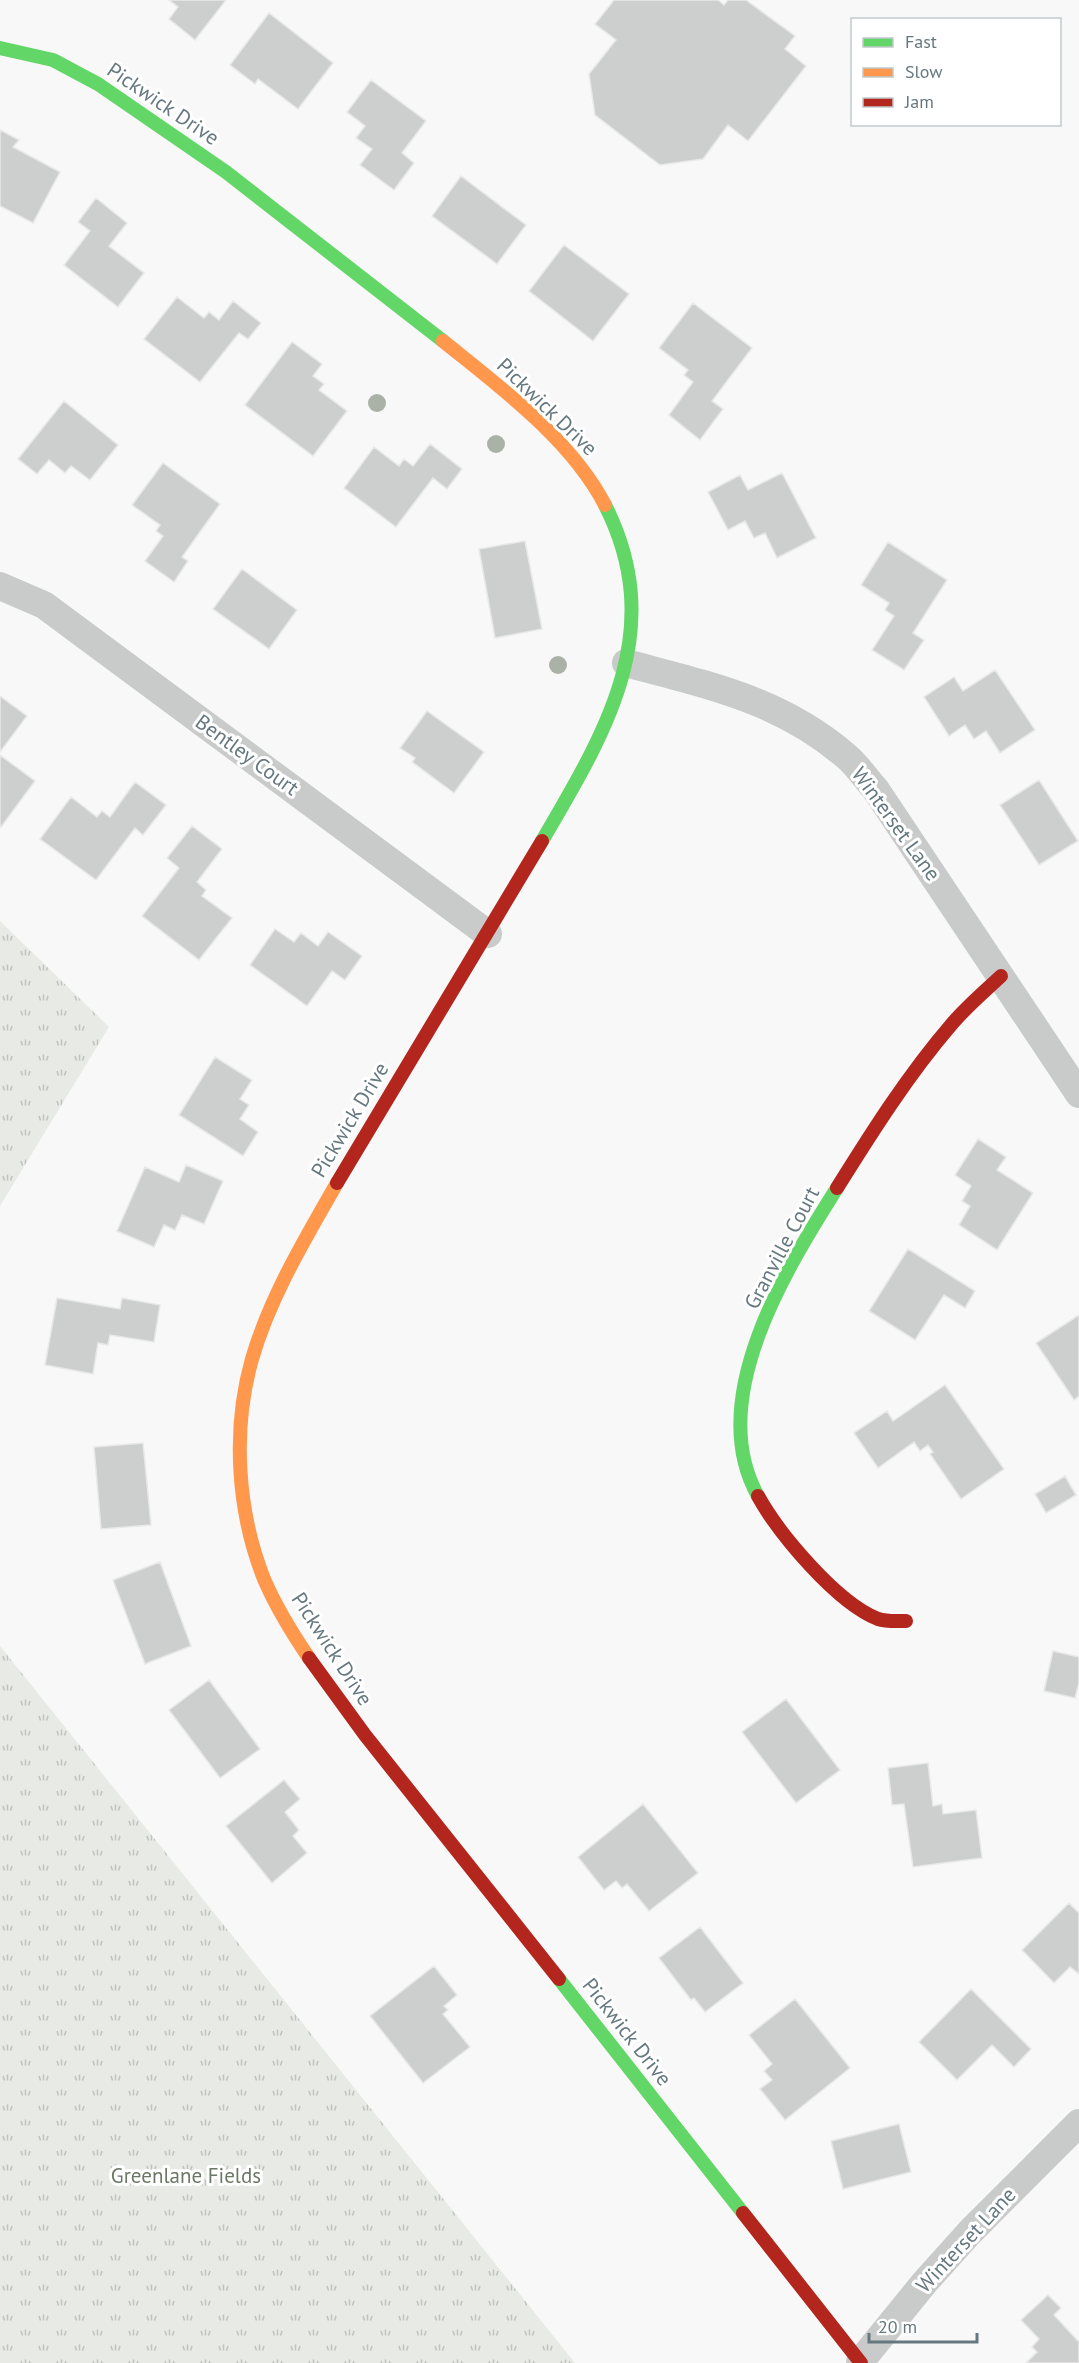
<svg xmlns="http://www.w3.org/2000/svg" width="1079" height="2363" viewBox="0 0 1079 2363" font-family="'PT Sans',sans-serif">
  <defs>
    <pattern id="park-tufts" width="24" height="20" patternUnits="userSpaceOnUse" patternTransform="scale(1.5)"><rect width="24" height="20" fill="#e8eae5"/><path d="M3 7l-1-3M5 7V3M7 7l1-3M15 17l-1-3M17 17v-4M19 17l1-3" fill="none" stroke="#c0c2bf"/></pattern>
  </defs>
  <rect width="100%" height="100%" fill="#f8f8f8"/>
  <!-- park -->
  <path fill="url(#park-tufts)" d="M 0,921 L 109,1027 L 0,1206 Z
    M 0,1646 L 575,2363 L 0,2363 Z"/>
  <!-- building -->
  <path fill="#cdcfcf" stroke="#e8e8e8" stroke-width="1.5" d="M 169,0 L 226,0 L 195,40 L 169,19 L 178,7 Z
    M 614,0 L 718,0 L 724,5 L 728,0 L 746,0 L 795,36 L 785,49 L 806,66 L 748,141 L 728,125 L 703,159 L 660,165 L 595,115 L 589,74 L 616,40 L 595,24 Z
    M 269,13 L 333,63 L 298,109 L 258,79 L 255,84 L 230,65 Z
    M 371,80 L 426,121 L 402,153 L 414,163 L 394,190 L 360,165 L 372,149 L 356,138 L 365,126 L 347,112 Z
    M 0,130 L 19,140 L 13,147 L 60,172 L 33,223 L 0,206 Z
    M 461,176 L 526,225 L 497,264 L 432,216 Z
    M 96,198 L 127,223 L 109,246 L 144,273 L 118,307 L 64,265 L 90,231 L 78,222 Z
    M 564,245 L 629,294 L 593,341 L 529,291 Z
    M 177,297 L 204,318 L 209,312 L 219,320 L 233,301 L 261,323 L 248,339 L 239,333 L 200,382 L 144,339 Z
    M 693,303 L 752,348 L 712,401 L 723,409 L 700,440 L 669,415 L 693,382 L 684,375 L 688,370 L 659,348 Z
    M 292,342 L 322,364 L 313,376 L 324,384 L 319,390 L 347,411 L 313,456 L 245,405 Z
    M 64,401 L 118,445 L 90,480 L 71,466 L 65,473 L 49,460 L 37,474 L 18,459 Z
    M 430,444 L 462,469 L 447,489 L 433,478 L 396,527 L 344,488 L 374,447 L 399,466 L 404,459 L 413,466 Z
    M 163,463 L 220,504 L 182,557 L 188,561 L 174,582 L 145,561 L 163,536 L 156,531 L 160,525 L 132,505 Z
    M 782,473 L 816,538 L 777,558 L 765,533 L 754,538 L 745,521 L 728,530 L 708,492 L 740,475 L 748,490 Z
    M 525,541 L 542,629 L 495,638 L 479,549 Z
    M 888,542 L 947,580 L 913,633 L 924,640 L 904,670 L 872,650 L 894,616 L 885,610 L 889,603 L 861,585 Z
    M 242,569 L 297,610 L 269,649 L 213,609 Z
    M 995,670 L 1035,730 L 1000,753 L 986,731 L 974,739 L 965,725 L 949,736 L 924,697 L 954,677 L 963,691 Z
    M 0,696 L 27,716 L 0,752 Z
    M 427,711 L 484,752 L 454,793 L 412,762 L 415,758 L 400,748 Z
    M 0,755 L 35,781 L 1,827 L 0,826 Z
    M 1039,780 L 1078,841 L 1039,865 L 1000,805 Z
    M 135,782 L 166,805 L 143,835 L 135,828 L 96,880 L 40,839 L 71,797 L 97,817 L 102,811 L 110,817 Z
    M 192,826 L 222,849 L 197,882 L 206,890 L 202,896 L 232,918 L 199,960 L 142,916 L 179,868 L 167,858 Z
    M 275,929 L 294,942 L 301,933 L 318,946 L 328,932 L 362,956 L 345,980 L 332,971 L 307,1006 L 250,965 Z
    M 215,1057 L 252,1080 L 240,1099 L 249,1105 L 240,1119 L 258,1132 L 243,1156 L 179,1115 Z
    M 978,1139 L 1006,1157 L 997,1170 L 1033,1193 L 997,1250 L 959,1225 L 970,1206 L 962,1201 L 971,1186 L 955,1175 Z
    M 186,1165 L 223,1181 L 204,1224 L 182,1215 L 175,1230 L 164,1225 L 154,1247 L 117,1231 L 145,1167 L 179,1182 Z
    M 908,1249 L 975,1291 L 965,1308 L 944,1295 L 915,1340 L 869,1311 Z
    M 57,1298 L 120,1309 L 122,1298 L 160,1305 L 154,1342 L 110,1335 L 108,1345 L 98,1343 L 93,1374 L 45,1365 Z
    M 1079,1315 L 1079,1396 L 1074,1400 L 1036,1343 Z
    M 945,1385 L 1004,1469 L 961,1499 L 930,1454 L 933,1452 L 928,1445 L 920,1451 L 914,1442 L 878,1468 L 854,1433 L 887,1411 L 893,1421 Z
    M 143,1443 L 151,1525 L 101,1529 L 94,1447 Z
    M 1065,1476 L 1076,1495 L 1046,1513 L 1035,1494 Z
    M 160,1562 L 191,1646 L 145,1664 L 113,1580 Z
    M 1053,1651 L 1079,1657 L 1079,1683 L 1075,1698 L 1044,1691 Z
    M 209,1680 L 260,1749 L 220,1778 L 169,1710 Z
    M 786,1699 L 840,1770 L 796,1803 L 742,1732 Z
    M 928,1763 L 933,1806 L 942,1804 L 943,1814 L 976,1810 L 982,1858 L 913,1867 L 904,1804 L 892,1805 L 888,1768 Z
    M 284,1780 L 300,1799 L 285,1812 L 299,1830 L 293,1836 L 307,1853 L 272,1883 L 226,1826 Z
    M 643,1804 L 698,1873 L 649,1911 L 627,1884 L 622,1888 L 616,1881 L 604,1890 L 578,1857 Z
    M 1069,1903 L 1079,1913 L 1079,1974 L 1070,1967 L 1054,1983 L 1022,1950 Z
    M 700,1927 L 743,1983 L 705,2012 L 694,1998 L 691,2000 L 659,1958 Z
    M 434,1966 L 457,1995 L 444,2006 L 448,2010 L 443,2014 L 470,2047 L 423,2083 L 370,2016 Z
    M 971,1989 L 1031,2049 L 1014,2067 L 992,2045 L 957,2080 L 919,2042 Z
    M 795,1999 L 850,2068 L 785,2120 L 760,2089 L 772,2080 L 764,2071 L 772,2064 L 749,2035 Z
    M 899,2124 L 911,2172 L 843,2189 L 831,2141 Z
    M 1048,2295 L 1061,2308 L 1054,2315 L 1079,2342 L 1079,2363 L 1026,2363 L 1037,2352 L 1032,2347 L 1039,2339 L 1021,2320 Z"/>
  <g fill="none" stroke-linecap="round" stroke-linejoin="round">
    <!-- street -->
    <path stroke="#c9cbcb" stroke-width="28" d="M 0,586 L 44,605 L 488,934
      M 626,663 C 707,685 780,699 846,756 C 857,765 866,779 876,790 L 1079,1094
      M 860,2362 L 925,2282 L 970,2232 L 1079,2123"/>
    <!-- fast -->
    <path stroke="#63d668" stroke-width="14" d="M 0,48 L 53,60 L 98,84 L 226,172 L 443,341
      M 542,841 C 605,733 669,631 605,505
      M 758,1496 C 704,1400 786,1269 837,1188
      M 559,1979 L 743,2213"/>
    <!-- slow -->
    <path stroke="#ff974d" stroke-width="14" d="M 443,341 C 500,387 571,439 605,505
      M 309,1658 C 292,1633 276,1607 264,1579 C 237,1511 232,1429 252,1359 C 270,1297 305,1239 337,1183"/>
    <!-- jam -->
    <path stroke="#b3261e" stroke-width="14" d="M 337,1183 L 542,841
      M 837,1188 C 872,1132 908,1075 951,1025 C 966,1007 984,992 1001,976
      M 758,1496 C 779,1534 837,1603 878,1619 C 887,1622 897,1621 906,1621
      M 309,1658 L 365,1735 L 559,1979
      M 743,2213 L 861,2363"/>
  </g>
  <!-- trees -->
  <g fill="#aab2a7">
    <circle cx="377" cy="403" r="9"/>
    <circle cx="496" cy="444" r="9"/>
    <circle cx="558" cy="665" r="9"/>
  </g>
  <g text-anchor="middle" stroke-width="6" stroke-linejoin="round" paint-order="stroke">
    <!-- street labels -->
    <g font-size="21" fill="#66787f" stroke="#fff">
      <text transform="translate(163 104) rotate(34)" y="7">Pickwick Drive</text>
      <text transform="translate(547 407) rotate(44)" y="7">Pickwick Drive</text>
      <text transform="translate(247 755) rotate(36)" y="7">Bentley Court</text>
      <text transform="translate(896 824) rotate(54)" y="7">Winterset Lane</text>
      <text transform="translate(350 1120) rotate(-59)" y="7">Pickwick Drive</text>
      <text transform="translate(782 1248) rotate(-62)" y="7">Granville Court</text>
      <text transform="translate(332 1649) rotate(57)" y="7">Pickwick Drive</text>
      <text transform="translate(627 2032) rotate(52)" y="7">Pickwick Drive</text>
      <text transform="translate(966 2240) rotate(-47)" y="7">Winterset Lane</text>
    </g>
    <!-- park labels -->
    <g font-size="21" fill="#6b7865" stroke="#fff">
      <text x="186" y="2183">Greenlane Fields</text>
    </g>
  </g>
  <!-- legend -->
  <rect x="851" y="18" width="210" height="108" fill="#ffffff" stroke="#c2c9cc" stroke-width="1.5"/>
  <rect x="863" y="38" width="30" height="9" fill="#63d668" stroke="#c2c9cc" stroke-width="1.5"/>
  <text x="905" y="48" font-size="18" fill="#66787f">Fast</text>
  <rect x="863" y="68" width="30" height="9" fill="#ff974d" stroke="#c2c9cc" stroke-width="1.5"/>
  <text x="905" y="78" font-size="18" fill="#66787f">Slow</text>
  <rect x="863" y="98" width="30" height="9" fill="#b3261e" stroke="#c2c9cc" stroke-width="1.5"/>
  <text x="905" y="108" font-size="18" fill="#66787f">Jam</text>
  <!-- scale -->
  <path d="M869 2333v9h108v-9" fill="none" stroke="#66787f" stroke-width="3"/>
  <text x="878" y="2333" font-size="18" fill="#66787f" stroke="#ffffff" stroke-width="4.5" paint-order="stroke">20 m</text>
</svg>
